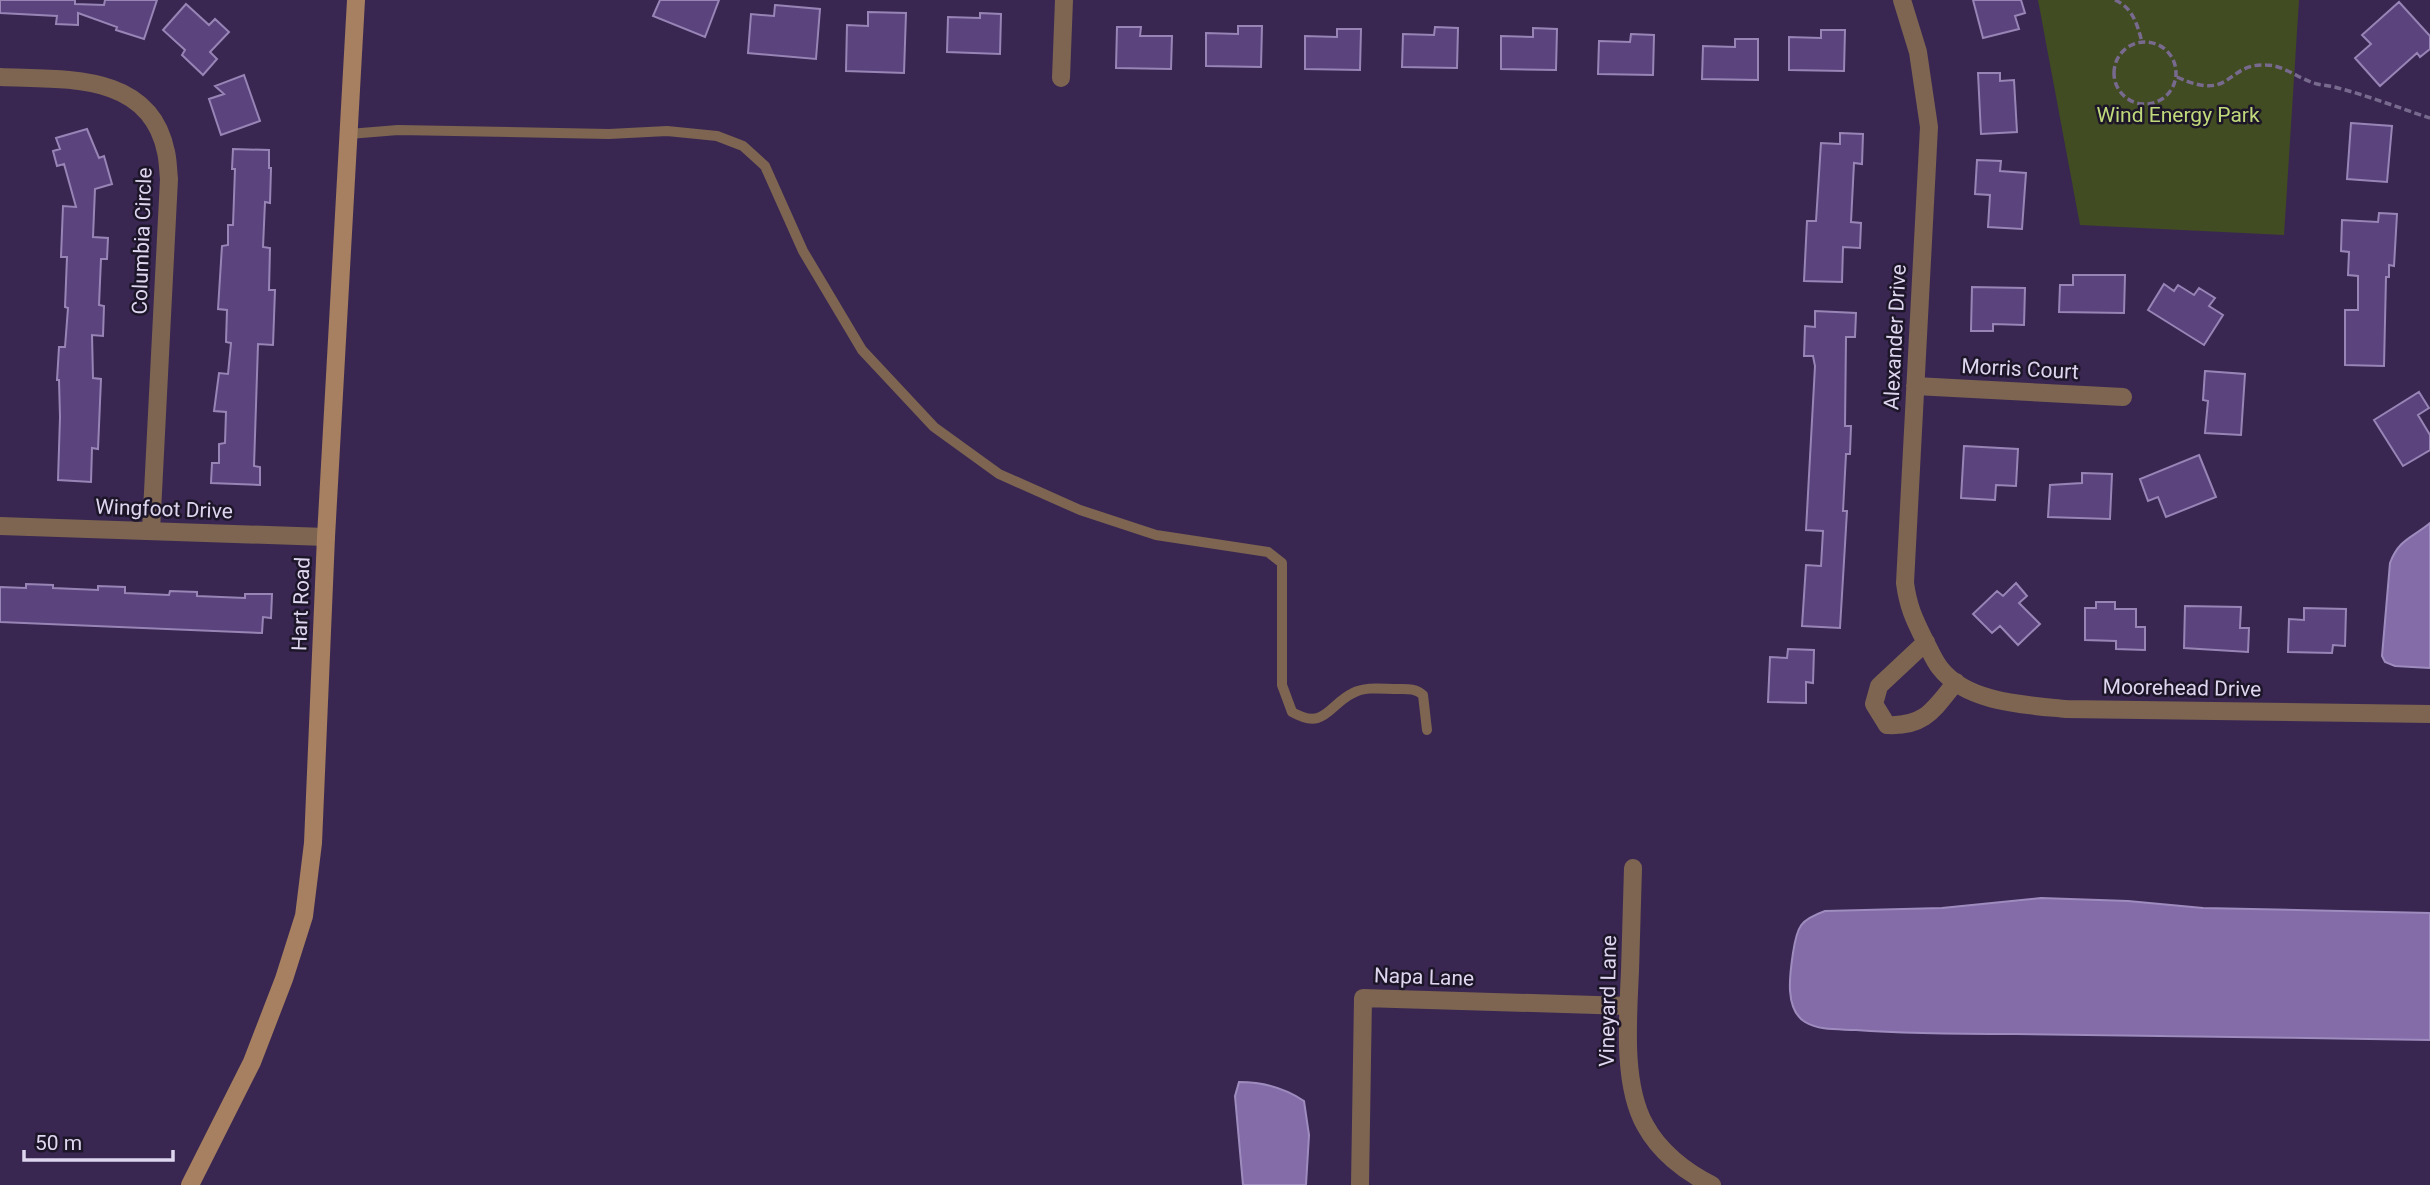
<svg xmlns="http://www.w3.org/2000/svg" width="2430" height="1185" viewBox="0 0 2430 1185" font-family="Roboto,sans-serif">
  <rect width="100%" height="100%" fill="#392752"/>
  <!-- green -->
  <path fill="#414c22" d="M 2038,0 L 2299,0 L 2284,235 L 2080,225 Z"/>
  <!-- water -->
  <path fill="#846ca9" stroke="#9f8cbe" stroke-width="2" d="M 2430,523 L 2430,668 L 2395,666 L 2385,662 L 2382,656 L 2390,563 C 2399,539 2412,538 2430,523 Z
    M 2041,898 L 2128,901 L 2203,908 L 2430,913 L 2430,1040 C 2292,1038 2154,1035 2016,1034 C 1962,1034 1909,1034 1856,1030 C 1839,1029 1820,1031 1805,1022 C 1784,1009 1790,973 1793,953 C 1797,926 1800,920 1825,911 L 1942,908 Z
    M 1239,1082 C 1262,1082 1285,1088 1304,1101 L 1309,1135 L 1306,1185 L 1243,1185 L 1235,1096 Z"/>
  <!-- building -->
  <path fill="#5b437d" stroke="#9885b6" stroke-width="2" d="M 0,0 L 75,0 L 75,4 L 104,5 L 105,0 L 157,0 L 144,39 L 116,30 L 117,27 L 78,13 L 78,25 L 56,24 L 57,16 L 0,13 Z
    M 660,0 L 719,0 L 705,37 L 653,16 Z
    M 1973,0 L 2021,0 L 2025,13 L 2015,16 L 2019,29 L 1983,38 Z
    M 2399,2 L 2430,36 L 2430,49 L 2420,57 L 2417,53 L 2380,86 L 2355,58 L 2371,44 L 2362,35 Z
    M 186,4 L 209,25 L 215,19 L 229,32 L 210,52 L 217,59 L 203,75 L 182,55 L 185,50 L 163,30 Z
    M 775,5 L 820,9 L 816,59 L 748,53 L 751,14 L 774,16 Z
    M 868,12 L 906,13 L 904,73 L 846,71 L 847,25 L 868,26 Z
    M 980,13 L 1001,14 L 1000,54 L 947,52 L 948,17 L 980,18 Z
    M 1238,26 L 1262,26 L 1261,67 L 1206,66 L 1206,33 L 1238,34 Z
    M 1117,27 L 1141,27 L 1140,36 L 1172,36 L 1171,69 L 1116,68 Z
    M 1435,27 L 1458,28 L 1457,68 L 1402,67 L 1403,34 L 1434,35 Z
    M 1533,28 L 1557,29 L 1556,70 L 1501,69 L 1501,36 L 1533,37 Z
    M 1337,29 L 1361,29 L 1360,70 L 1305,69 L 1305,36 L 1337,37 Z
    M 1821,30 L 1845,30 L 1844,71 L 1789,70 L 1789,37 L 1821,38 Z
    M 1631,34 L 1654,35 L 1653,75 L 1598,74 L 1599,41 L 1630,42 Z
    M 1735,39 L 1758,39 L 1758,80 L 1702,79 L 1703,46 L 1735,47 Z
    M 1978,73 L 2000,73 L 2000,81 L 2014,80 L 2017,132 L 1981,134 Z
    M 244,75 L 260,121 L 221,135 L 209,99 L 224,94 L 215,86 Z
    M 2351,123 L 2392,126 L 2387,182 L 2347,179 Z
    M 87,129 L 99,158 L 104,156 L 112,184 L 95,189 L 93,237 L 108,238 L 107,259 L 101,259 L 99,305 L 104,306 L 103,336 L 92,335 L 93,378 L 101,379 L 98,449 L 92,448 L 91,482 L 58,480 L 60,417 L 59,380 L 57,380 L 59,347 L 65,347 L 68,308 L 65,307 L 67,257 L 61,257 L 63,206 L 76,207 L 64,164 L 57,166 L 53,151 L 60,149 L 56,138 Z
    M 1840,133 L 1863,134 L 1862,164 L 1854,163 L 1851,222 L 1861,223 L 1860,248 L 1843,247 L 1842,282 L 1804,281 L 1807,221 L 1816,221 L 1821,143 L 1840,144 Z
    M 233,149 L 269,150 L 269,168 L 271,168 L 270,203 L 265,202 L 263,247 L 270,248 L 269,290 L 275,290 L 273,345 L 258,344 L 254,466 L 260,467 L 260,485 L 211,483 L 212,463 L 219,463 L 219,444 L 225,443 L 226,412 L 214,411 L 219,373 L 228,374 L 231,343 L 226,342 L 227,310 L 218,309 L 222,246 L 228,245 L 228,225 L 233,225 L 235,169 L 232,169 Z
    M 1977,160 L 2001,161 L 2000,171 L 2026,173 L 2022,229 L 1988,227 L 1990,195 L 1975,194 Z
    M 2379,213 L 2397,214 L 2394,266 L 2389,265 L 2389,277 L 2386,277 L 2384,366 L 2345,365 L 2345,310 L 2358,310 L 2358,276 L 2348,275 L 2349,252 L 2341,251 L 2342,220 L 2378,222 Z
    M 2073,275 L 2125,275 L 2124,313 L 2059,312 L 2060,285 L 2073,285 Z
    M 2164,284 L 2174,291 L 2178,285 L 2194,295 L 2199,288 L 2215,298 L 2209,306 L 2223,315 L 2204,345 L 2148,310 Z
    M 1972,287 L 2025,288 L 2024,325 L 1993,324 L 1993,331 L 1971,331 Z
    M 1815,311 L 1856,313 L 1855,337 L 1846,337 L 1845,426 L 1851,426 L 1850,454 L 1846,454 L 1843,511 L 1847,511 L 1840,628 L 1802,626 L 1806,565 L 1821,566 L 1823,531 L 1806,530 L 1815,366 L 1813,356 L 1804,356 L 1805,326 L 1815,327 Z
    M 2205,371 L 2245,374 L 2241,435 L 2205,433 L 2208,401 L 2203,400 Z
    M 2419,392 L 2429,408 L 2418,415 L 2430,435 L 2430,450 L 2403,466 L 2374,420 Z
    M 1964,446 L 2018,449 L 2016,486 L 1996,485 L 1995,500 L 1961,498 Z
    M 2199,455 L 2216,497 L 2166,517 L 2158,497 L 2148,501 L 2140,479 Z
    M 2082,473 L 2112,474 L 2110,519 L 2048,517 L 2050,485 L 2082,483 Z
    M 2016,583 L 2027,596 L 2019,603 L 2040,624 L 2018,645 L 2000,626 L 1992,633 L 1973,614 L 1997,591 L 2003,596 Z
    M 26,584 L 53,585 L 53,588 L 98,590 L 98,586 L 125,587 L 125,593 L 169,595 L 170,591 L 197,592 L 197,596 L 245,598 L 245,594 L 272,594 L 271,618 L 263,617 L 262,633 L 0,622 L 0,587 L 26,588 Z
    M 2096,602 L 2115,602 L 2115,609 L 2136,609 L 2136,627 L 2145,627 L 2145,650 L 2116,649 L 2116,641 L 2085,640 L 2085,608 L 2096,608 Z
    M 2185,606 L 2241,607 L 2240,628 L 2249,628 L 2248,652 L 2184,648 Z
    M 2304,608 L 2346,609 L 2345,646 L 2333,645 L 2332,653 L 2288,652 L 2289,619 L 2304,620 Z
    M 1788,649 L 1814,650 L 1813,683 L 1806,682 L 1806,703 L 1768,702 L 1770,657 L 1787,658 Z"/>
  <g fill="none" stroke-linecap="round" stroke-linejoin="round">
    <!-- path -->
    <path stroke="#786a8e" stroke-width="3.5" stroke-dasharray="7 3.5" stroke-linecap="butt" d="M 2115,0 C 2133,8 2137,24 2142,42
      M2114 73a31 31 0 1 1 62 0a31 31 0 1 1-62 0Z
      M 2177,77 C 2233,103 2225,63 2266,65 C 2282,65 2297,77 2311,82 C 2320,86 2329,85 2338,88 C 2369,96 2399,108 2430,118"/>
    <!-- lane -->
    <path stroke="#7d6551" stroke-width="10" d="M 349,134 L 398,130 L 609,134 L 667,131 L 717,136 L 743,146 L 765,166 L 803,251 L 862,350 L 934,427 L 999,474 L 1080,510 L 1156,535 L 1268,552 L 1282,563 L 1282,685 L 1292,712 C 1325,731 1328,705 1353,693 C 1366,686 1383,689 1397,689 C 1406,689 1416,688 1423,695 L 1427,730"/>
    <!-- street -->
    <path stroke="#7d6551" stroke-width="18" d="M 1902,0 L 1918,52 L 1929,127 L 1905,583 C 1908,606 1914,619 1924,639 C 1929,648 1933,659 1940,668 C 1967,703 2026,705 2066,709 L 2430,714
      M 0,77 C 63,80 150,71 166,152 C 168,160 168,170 169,179 L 151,531
      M 1061,78 L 1064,0
      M 1915,386 L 2123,397
      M 0,526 L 326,537
      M 1926,642 L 1879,686 L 1874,704 L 1887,725 C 1925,727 1934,709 1956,682
      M 1633,868 C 1632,903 1631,937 1630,971 C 1628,1017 1622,1084 1645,1125 C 1659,1151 1685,1172 1712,1185
      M 1360,1185 L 1363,998 L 1628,1006"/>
    <!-- secondary -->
    <path stroke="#a68060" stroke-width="18" d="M 190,1185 L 252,1062 L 284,979 L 304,916 L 313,843 L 326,537 L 356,0"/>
  </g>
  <g text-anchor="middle" stroke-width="5" stroke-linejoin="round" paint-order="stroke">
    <!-- park labels -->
    <g font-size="21" fill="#c0da7b" stroke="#1d1629">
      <text x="2178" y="122">Wind Energy Park</text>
    </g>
    <!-- street labels -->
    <g font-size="21" fill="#ded5ef" stroke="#1d1629">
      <text transform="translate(142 241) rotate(-88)" y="7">Columbia Circle</text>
      <text transform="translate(1895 337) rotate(-87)" y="7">Alexander Drive</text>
      <text transform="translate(2020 369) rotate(3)" y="7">Morris Court</text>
      <text transform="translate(164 509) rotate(2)" y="7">Wingfoot Drive</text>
      <text transform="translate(301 604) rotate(-88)" y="7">Hart Road</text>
      <text transform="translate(2182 688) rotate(1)" y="7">Moorehead Drive</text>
      <text transform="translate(1424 977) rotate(2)" y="7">Napa Lane</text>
      <text transform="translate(1608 1001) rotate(-89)" y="7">Vineyard Lane</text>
    </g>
  </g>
  <!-- scale -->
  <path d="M24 1150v10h149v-10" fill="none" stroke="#ded5ef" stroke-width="3.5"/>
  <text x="35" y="1150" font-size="21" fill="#ded5ef" stroke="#1d1629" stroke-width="5" paint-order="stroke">50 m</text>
</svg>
